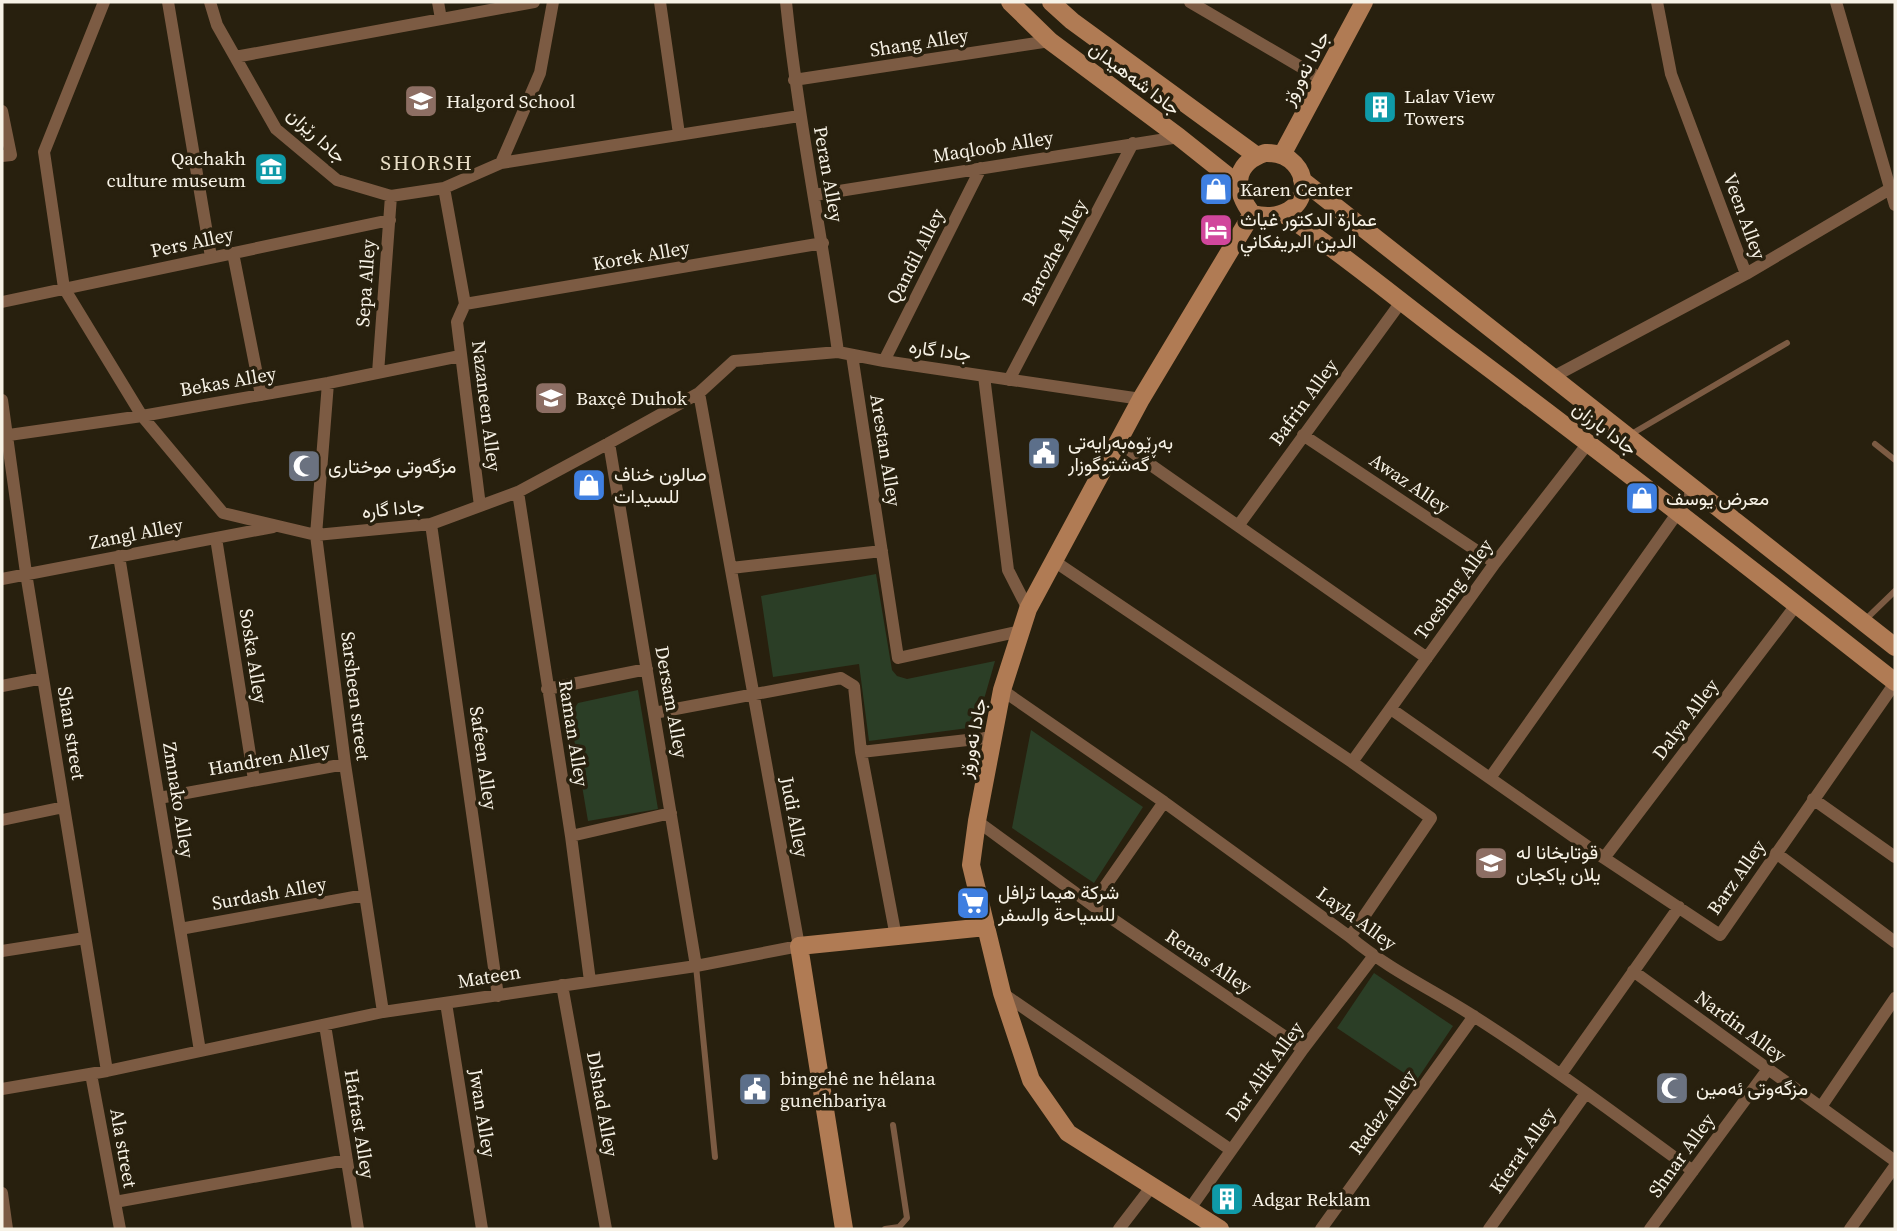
<svg xmlns="http://www.w3.org/2000/svg" width="1897" height="1231" viewBox="0 0 1897 1231" font-family="'Source Serif 4',Vazirmatn,serif">
  <rect width="100%" height="100%" fill="#28200e"/>
  <!-- green -->
  <path fill="#2b3e26" d="M 876,574 L 892,670 L 897,676 L 907,679 L 995,661 L 976,727 L 869,741 L 859,664 L 773,677 L 761,596 Z
    M 638,690 L 658,809 L 588,821 L 570,715 L 578,703 Z
    M 1031,730 L 1143,807 L 1094,883 L 1012,828 Z
    M 1374,973 L 1453,1026 L 1416,1081 L 1337,1028 Z"/>
  <g fill="none" stroke-linecap="round" stroke-linejoin="round">
    <!-- lane -->
    <path stroke="#7c5b43" stroke-width="6" d="M 1628,436 L 1787,343
      M 1875,444 L 1895,460
      M 1864,621 L 1895,591
      M 696,966 L 715,1157
      M 885,1229 L 899,1227 L 907,1218 L 893,1125"/>
    <!-- street -->
    <path stroke="#7c5b43" stroke-width="12" d="M 104,2 L 44,152 L 64,288 L 142,416 L 223,513 L 316,535 L 431,524 L 518,492 L 609,443 L 699,393 L 734,361 L 838,352 L 884,361 L 1141,399
      M 168,2 L 211,257
      M 210,2 L 217,25 L 276,129 L 337,180 L 391,196 L 444,188 L 501,163 L 540,73 L 553,2
      M 438,2 L 441,19
      M 660,2 L 679,134
      M 786,2 C 798,119 822,235 838,352
      M 1190,2 L 1323,80
      M 1657,2 L 1671,74 L 1746,274
      M 1836,2 L 1895,205
      M 235,57 L 534,2
      M 794,80 L 1050,41
      M 2,111 L 11,155 L 2,156
      M 501,163 L 799,116
      M 444,188 L 465,304 L 457,322 L 480,506
      M 814,195 L 1179,137
      M 233,253 L 261,395
      M 2,302 L 390,220
      M 465,304 L 823,243
      M 852,355 L 898,658 L 1021,631
      M 884,361 L 981,168
      M 378,373 L 391,196
      M 984,376 L 1008,570 L 1028,609
      M 1551,378 L 1746,274 L 1895,186
      M 1009,380 L 1133,143
      M 328,383 L 316,535 L 345,764 L 383,1012
      M 2,400 L 26,573 L 107,1071
      M 1303,435 L 1495,563
      M 2,436 L 142,416 L 328,383 L 460,356
      M 1118,442 L 1427,658
      M 609,443 L 696,966
      M 518,492 L 571,836 L 590,981
      M 431,524 L 498,996
      M 1238,526 L 1401,302
      M 216,538 L 254,780
      M 119,556 L 200,1051
      M 1054,561 L 1352,762 L 1431,818 L 1350,937
      M 731,568 L 882,551
      M 2,579 L 273,527
      M 2,686 L 43,678
      M 547,689 L 647,669
      M 1002,690 L 1164,802 L 1350,937 C 1388,969 1433,990 1475,1017 C 1550,1065 1621,1118 1693,1171
      M 1391,709 L 1604,858 L 1720,935 L 1895,683
      M 654,713 L 841,678 L 854,686 L 861,752 L 896,937
      M 861,752 L 994,737
      M 1352,762 L 1495,563 L 1589,442
      M 1490,778 L 1693,491
      M 159,798 L 345,764
      M 1813,799 L 1895,857
      M 2,820 L 64,807
      M 977,821 L 1092,905 L 1303,1049
      M 571,836 L 671,813
      M 1776,853 L 1895,942
      M 1604,858 L 1797,604
      M 1092,905 L 1164,802
      M 180,929 L 365,895
      M 2,951 L 85,938
      M 1633,971 L 1895,1161
      M 562,985 L 606,1229
      M 1002,993 L 1231,1150
      M 446,1003 L 482,1229
      M 325,1025 L 358,1229
      M 91,1074 L 120,1229
      M 1561,1074 L 1679,907
      M 2,1089 L 107,1071 L 383,1012 L 696,966 L 799,946 L 699,393
      M 1821,1107 L 1895,998
      M 2,1193 L 7,1229
      M 115,1202 L 347,1160
      M 1189,1210 L 1303,1049 L 1373,957
      M 1119,1229 L 1152,1186
      M 1321,1229 L 1474,1016
      M 1489,1229 L 1586,1093
      M 1650,1229 L 1768,1069
      M 1850,1229 L 1895,1166"/>
    <!-- secondary -->
    <path stroke="#b07b54" stroke-width="18" d="M 1010,2 L 1050,41 L 1179,137 L 1238,184
      M 1051,2 L 1072,21 L 1257,156
      M 1265,153 C 1318,151 1317,229 1252,214 C 1234,190 1232,164 1265,153 Z
      M 1282,155 L 1364,2
      M 1302,180 L 1895,647
      M 1284,214 C 1343,254 1397,299 1454,342 C 1603,453 1749,567 1895,682
      M 844,1229 L 799,946 L 986,927
      M 1220,1229 L 1068,1133 L 1031,1080 L 1002,993 L 971,865 L 977,821 L 1002,690 L 1028,609 L 1141,399 L 1252,214"/>
  </g>
  <!-- icons -->
  <defs>
    <g id="school-square" transform="scale(1.75)"><rect x="-9" y="-9" width="18" height="18" rx="4" fill="#8d6e63" stroke="#28200e"/><path d="M0-5L7-2L0 1L-7-2ZM-4 1L0 2.5L4 1V4Q0 6-4 4Z" fill="#fff"/></g>
    <g id="building-square" transform="scale(1.75)"><rect x="-9" y="-9" width="18" height="18" rx="4" fill="#0f9aa8" stroke="#28200e"/><path d="M-4-6H4V6H1V3H-1V6H-4ZM-2.5-4.3h1.7v1.8h-1.7ZM.8-4.3h1.7v1.8H.8ZM-2.5-1h1.7V.8h-1.7ZM.8-1h1.7V.8H.8Z" fill="#fff"/></g>
    <g id="museum-square" transform="scale(1.75)"><rect x="-9" y="-9" width="18" height="18" rx="4" fill="#0f9aa8" stroke="#28200e"/><path d="M0-6L6-3V-2H-6V-3ZM-5-1h2V3h-2ZM-1-1h2V3h-2ZM3-1h2V3H3ZM-6 4H6V6H-6Z" fill="#fff"/></g>
    <g id="shop-square" transform="scale(1.75)"><rect x="-9" y="-9" width="18" height="18" rx="4" fill="#3f7fe0" stroke="#28200e"/><path d="M-5-2.5h2.3a2.7 3.5 0 0 1 5.4 0H5L5.5 6h-11ZM-1.5-2.5h3a1.5 2.3 0 0 0-3 0Z" fill="#fff"/></g>
    <g id="hotel-square" transform="scale(1.75)"><rect x="-9" y="-9" width="18" height="18" rx="4" fill="#d1479c" stroke="#28200e"/><path d="M-6-4.5h1.5V1H6V5H4.5V3h-9V5H-6ZM-4 0a1.8 1.8 0 1 1 3.6 0ZM.5 0V-2.5h3Q6-2.5 6 0Z" fill="#fff"/></g>
    <g id="civic-square" transform="scale(1.75)"><rect x="-9" y="-9" width="18" height="18" rx="4" fill="#5c6f8a" stroke="#28200e"/><path d="M-.6-6.5H3V-4.5H.6V-3L4-1V1h2V6H-6V1h2V-1L-.6-3ZM-1.2 2.5V6h2.4V2.5Z" fill="#fff"/></g>
    <g id="mosque-square" transform="scale(1.75)"><rect x="-9" y="-9" width="18" height="18" rx="4" fill="#6b7280" stroke="#28200e"/><path d="M3.5-4.9A6 6 0 1 0 3.5 4.9A5 5 0 1 1 3.5-4.9Z" fill="#fff"/></g>
    <g id="supermarket-square" transform="scale(1.75)"><rect x="-9" y="-9" width="18" height="18" rx="4" fill="#3f7fe0" stroke="#28200e"/><path d="M-6-5.5h2.5l.6 2H6L4.5 2H-2.5L-4.4-4H-6ZM-1.5 3.2a1.3 1.3 0 1 0 .1 0ZM3 3.2a1.3 1.3 0 1 0 .1 0Z" fill="#fff"/></g>
  </defs>
  <g fill-rule="evenodd">
    <use href="#school-square" x="421" y="101"/>
    <use href="#building-square" x="1380" y="107"/>
    <use href="#museum-square" x="271" y="169"/>
    <use href="#shop-square" x="1216" y="189"/>
    <use href="#hotel-square" x="1216" y="230"/>
    <use href="#school-square" x="551" y="398"/>
    <use href="#civic-square" x="1044" y="453"/>
    <use href="#mosque-square" x="304" y="466"/>
    <use href="#shop-square" x="589" y="485"/>
    <use href="#shop-square" x="1642" y="498"/>
    <use href="#school-square" x="1491" y="863"/>
    <use href="#supermarket-square" x="973" y="903"/>
    <use href="#mosque-square" x="1672" y="1088"/>
    <use href="#civic-square" x="755" y="1089"/>
    <use href="#building-square" x="1227" y="1199"/>
  </g>
  <g text-anchor="middle" stroke-width="7" stroke-linejoin="round" paint-order="stroke">
    <!-- street labels -->
    <g font-size="19" fill="#f7f2e6" stroke="#28200e">
      <text transform="translate(919 42) rotate(-9)" y="7">Shang Alley</text>
      <text transform="translate(1305 68) rotate(-62)" y="7">جادا نەورۆز</text>
      <text transform="translate(1135 78) rotate(37)" y="7">جادا شەهیدان</text>
      <text transform="translate(317 135) rotate(42)" y="7">جادا رێزان</text>
      <text transform="translate(993 146) rotate(-9)" y="7">Maqloob Alley</text>
      <text transform="translate(829 174) rotate(80)" y="7">Peran Alley</text>
      <text transform="translate(1745 216) rotate(70)" y="7">Veen Alley</text>
      <text transform="translate(192 242) rotate(-12)" y="7">Pers Alley</text>
      <text transform="translate(1054 252) rotate(-62)" y="7">Barozhe Alley</text>
      <text transform="translate(641 255) rotate(-10)" y="7">Korek Alley</text>
      <text transform="translate(915 256) rotate(-63)" y="7">Qandil Alley</text>
      <text transform="translate(365 283) rotate(-86)" y="7">Sepa Alley</text>
      <text transform="translate(940 350) rotate(8)" y="7">جادا گارە</text>
      <text transform="translate(228 381) rotate(-10)" y="7">Bekas Alley</text>
      <text transform="translate(1303 402) rotate(-54)" y="7">Bafrin Alley</text>
      <text transform="translate(487 406) rotate(83)" y="7">Nazaneen Alley</text>
      <text transform="translate(1605 428) rotate(37)" y="7">جادا بارزان</text>
      <text transform="translate(886 450) rotate(81)" y="7">Arestan Alley</text>
      <text transform="translate(1410 483) rotate(34)" y="7">Awaz Alley</text>
      <text transform="translate(393 508) rotate(-6)" y="7">جادا گارە</text>
      <text transform="translate(136 533) rotate(-11)" y="7">Zangl Alley</text>
      <text transform="translate(1453 589) rotate(-54)" y="7">Toeshng Alley</text>
      <text transform="translate(254 656) rotate(81)" y="7">Soska Alley</text>
      <text transform="translate(356 696) rotate(83)" y="7">Sarsheen street</text>
      <text transform="translate(672 702) rotate(80)" y="7">Dersam Alley</text>
      <text transform="translate(1685 719) rotate(-53)" y="7">Dalya Alley</text>
      <text transform="translate(72 733) rotate(81)" y="7">Shan street</text>
      <text transform="translate(574 733) rotate(81)" y="7">Raman Alley</text>
      <text transform="translate(972 738) rotate(-79)" y="7">جادا نەورۆز</text>
      <text transform="translate(269 758) rotate(-10)" y="7">Handren Alley</text>
      <text transform="translate(484 758) rotate(82)" y="7">Safeen Alley</text>
      <text transform="translate(179 800) rotate(81)" y="7">Zmnako Alley</text>
      <text transform="translate(795 817) rotate(79)" y="7">Judi Alley</text>
      <text transform="translate(1736 877) rotate(-55)" y="7">Barz Alley</text>
      <text transform="translate(269 893) rotate(-10)" y="7">Surdash Alley</text>
      <text transform="translate(1357 918) rotate(36)" y="7">Layla Alley</text>
      <text transform="translate(1209 961) rotate(34)" y="7">Renas Alley</text>
      <text transform="translate(489 976) rotate(-9)" y="7">Mateen</text>
      <text transform="translate(1741 1026) rotate(36)" y="7">Nardin Alley</text>
      <text transform="translate(1264 1071) rotate(-54)" y="7">Dar Alik Alley</text>
      <text transform="translate(603 1104) rotate(80)" y="7">Dlshad Alley</text>
      <text transform="translate(1382 1112) rotate(-54)" y="7">Radaz Alley</text>
      <text transform="translate(483 1113) rotate(81)" y="7">Jwan Alley</text>
      <text transform="translate(360 1124) rotate(81)" y="7">Hafrast Alley</text>
      <text transform="translate(124 1148) rotate(80)" y="7">Ala street</text>
      <text transform="translate(1522 1150) rotate(-55)" y="7">Kierat Alley</text>
      <text transform="translate(1681 1155) rotate(-54)" y="7">Shnar Alley</text>
    </g>
    <!-- poi labels -->
    <g font-size="19" fill="#f7f2e6" stroke="#28200e" text-anchor="start">
      <text x="1404" y="103">Lalav View<tspan x="1404" dy="22">Towers</tspan></text>
      <text x="446" y="108">Halgord School</text>
      <text x="246" y="165" text-anchor="end">Qachakh<tspan x="246" dy="22">culture museum</tspan></text>
      <text x="1240" y="196">Karen Center</text>
      <text x="1240" y="226">عمارة الدكتور غياث<tspan x="1240" dy="22">الدين البريفكاني</tspan></text>
      <text x="576" y="405">Baxçê Duhok</text>
      <text x="1068" y="449">بەڕێوەبەرایەتی<tspan x="1068" dy="22">گەشتوگوزار</tspan></text>
      <text x="328" y="473">مزگەوتی موختاری</text>
      <text x="614" y="481">صالون خناف<tspan x="614" dy="22">للسيدات</tspan></text>
      <text x="1666" y="505">معرض يوسف</text>
      <text x="1516" y="859">قوتابخانا له<tspan x="1516" dy="22">يلان ياكجان</tspan></text>
      <text x="998" y="899">شركة هيما ترافل<tspan x="998" dy="22">للسياحة والسفر</tspan></text>
      <text x="780" y="1085">bingehê ne hêlana<tspan x="780" dy="22">gunehbariya</tspan></text>
      <text x="1696" y="1095">مزگەوتی ئەمین</text>
      <text x="1252" y="1206">Adgar Reklam</text>
    </g>
    <!-- neighbourhood labels -->
    <g font-size="21" letter-spacing="2" fill="#e9dec7" stroke="#28200e">
      <text x="427" y="170">SHORSH</text>
    </g>
  </g>
  <!-- border -->
  <rect width="1897" height="1231" fill="none" stroke="#f7f2e6" stroke-width="7"/>
</svg>
